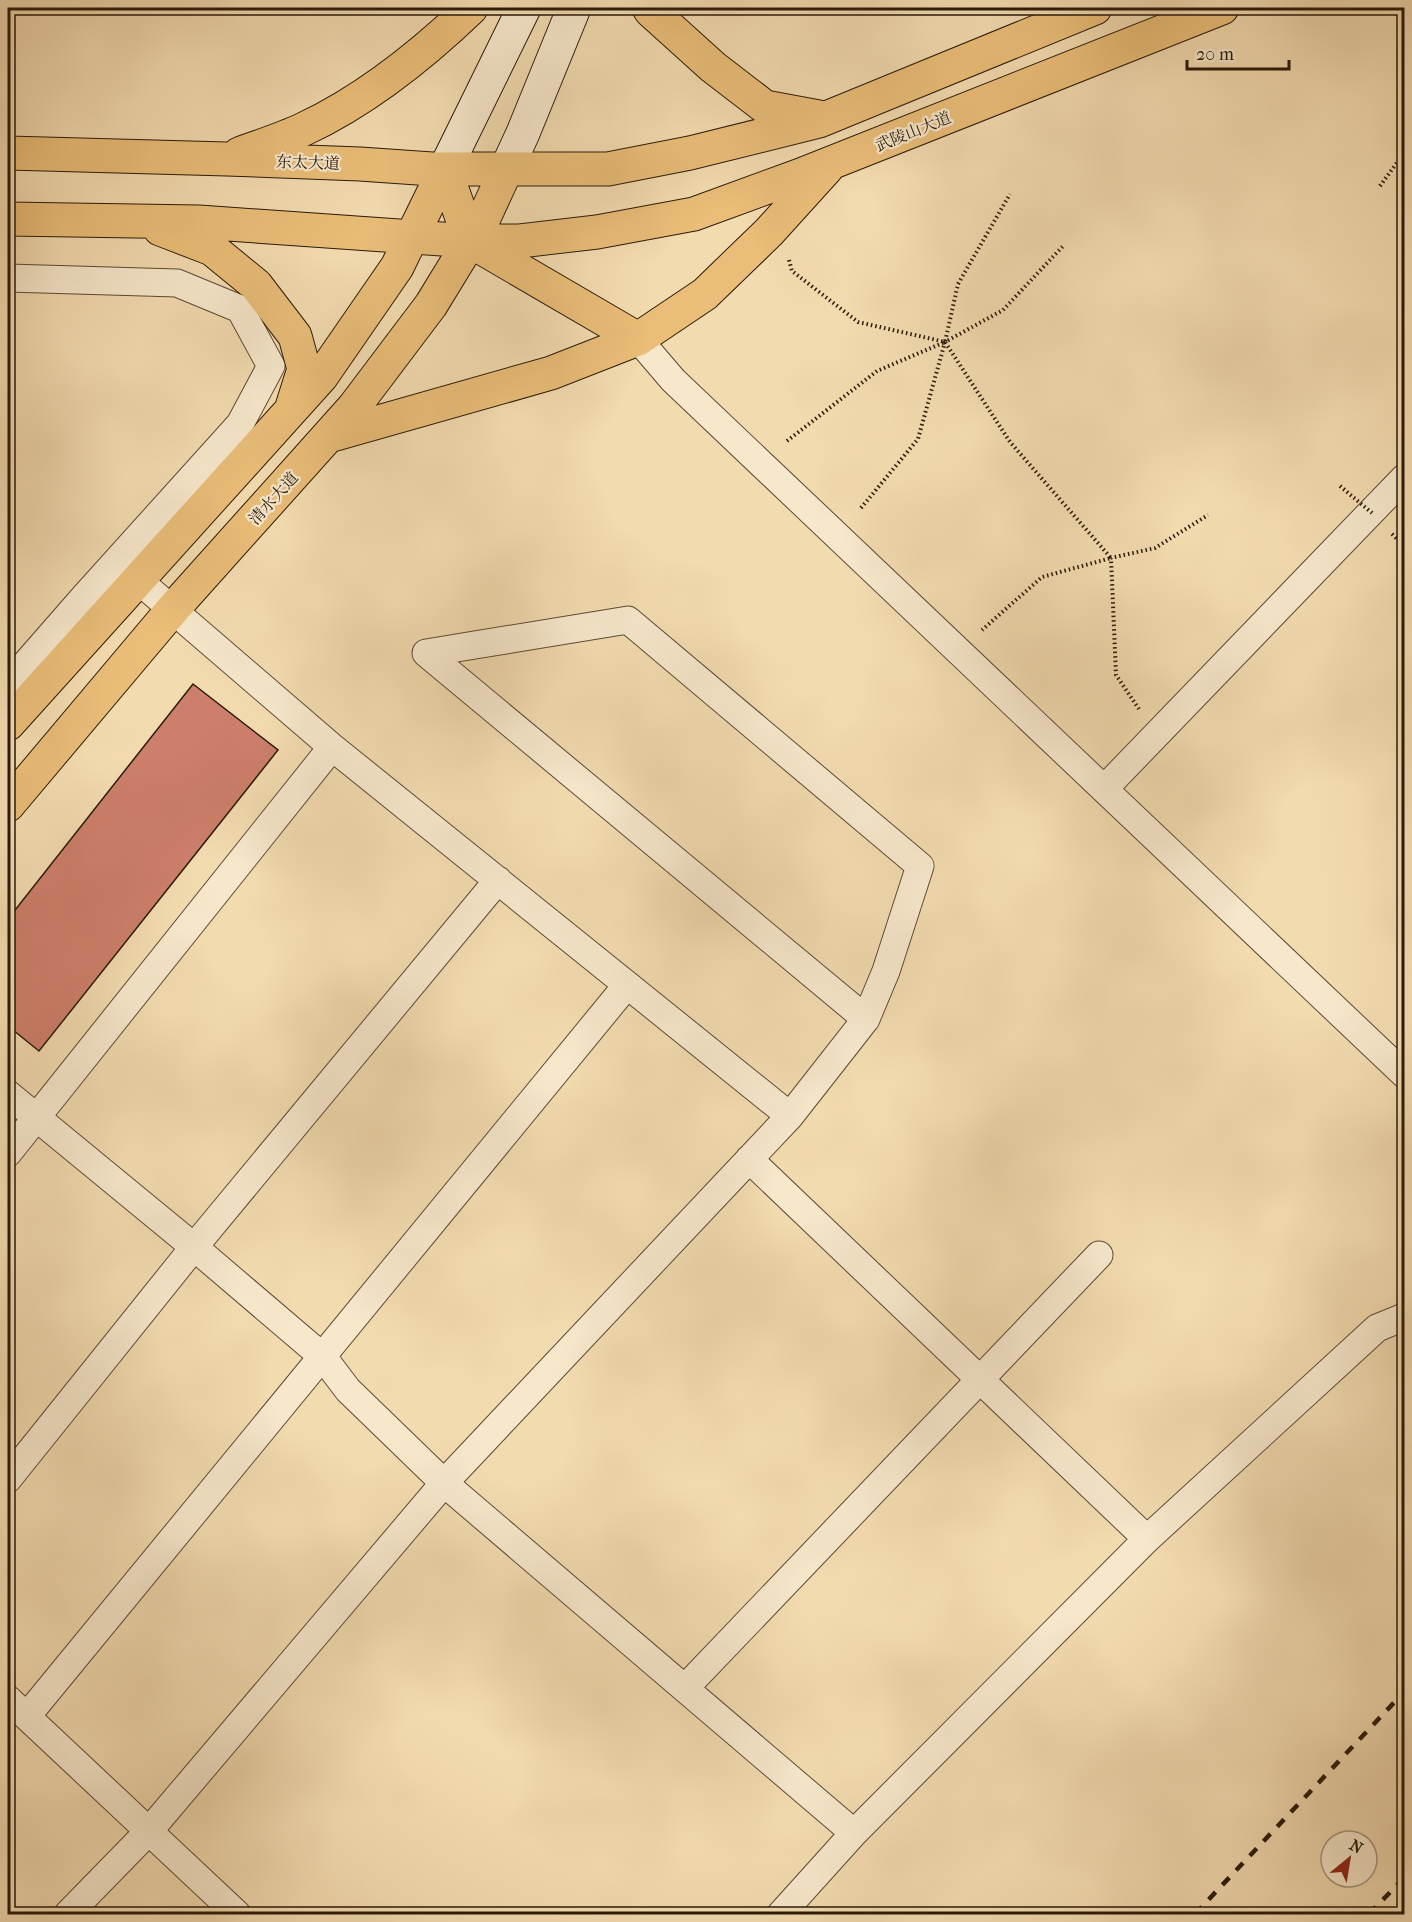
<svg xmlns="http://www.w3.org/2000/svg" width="1412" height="1922" viewBox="0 0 1412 1922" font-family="'IM FELL French Canon','Noto Serif SC',serif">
  <rect width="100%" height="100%" fill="#f3dbb0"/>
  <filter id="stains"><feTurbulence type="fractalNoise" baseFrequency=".00333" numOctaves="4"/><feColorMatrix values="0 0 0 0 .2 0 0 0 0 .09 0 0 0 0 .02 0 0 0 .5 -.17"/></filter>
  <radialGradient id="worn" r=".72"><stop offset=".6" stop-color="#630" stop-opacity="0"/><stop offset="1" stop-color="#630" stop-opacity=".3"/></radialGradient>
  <!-- building -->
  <path fill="#cd7f6b" stroke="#291a09" stroke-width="1.5" d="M 193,684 L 278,750 L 39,1051 L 8,1026 L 8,919 Z"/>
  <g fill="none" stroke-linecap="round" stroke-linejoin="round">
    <!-- street casing -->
    <g stroke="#5c4a33" stroke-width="29">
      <path id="street" d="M 8,278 L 177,283 L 240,309 L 271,366 L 240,424 L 84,597 L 8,684
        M 638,339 L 673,380 L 1404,1074
        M 1104,789 L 1404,478
        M 8,1094 L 194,1247 L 323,1357 L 348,1390 L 444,1483 L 854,1833
        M 790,1116 L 866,1019 L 426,653 L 628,620 L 920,866 L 886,971 L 866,1019
        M 8,1153 L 332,747
        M 749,1159 L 1147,1539
        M 8,1479 L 194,1247 L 498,880
        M 685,1688 L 1099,1255
        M 8,1699 L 237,1914
        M 27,1716 L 627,985
        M 68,1914 L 149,1831 L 444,1483 L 790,1116 L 332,747 L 138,580
        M 781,1914 L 854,1833 L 1147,1539 L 1377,1328 L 1404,1317"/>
    </g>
    <!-- secondary casing -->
    <g stroke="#291a09" stroke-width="35">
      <path id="secondary" d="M 445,169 L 524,8
        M 506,170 L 523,133 L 574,8"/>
    </g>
    <!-- primary casing -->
    <g stroke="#291a09" stroke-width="35">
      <path id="primary" d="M 649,8 L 651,11 L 713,67 L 765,107 L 819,117
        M 8,153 L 227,159 L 360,164 L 432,169 L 608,169 L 690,153 L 819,121 L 1095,8
        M 239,154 C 260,146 283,139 304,129 C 366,100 422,55 471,8
        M 445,169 L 470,241 L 638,339
        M 8,219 L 199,222 L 470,241 L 520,241 L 597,232 L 694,214 L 798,176 L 1222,8
        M 160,229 L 212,249 L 256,285 L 295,336 L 304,369 L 292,407
        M 329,436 L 551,373 L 638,339 L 705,294 L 769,232 L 827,168
        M 8,724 L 321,377 L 397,267 L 445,169
        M 8,805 L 173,609 L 354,407 L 431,305 L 483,220 L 506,170"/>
    </g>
    <!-- path -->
    <path stroke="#291a09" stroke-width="4" stroke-dasharray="1.5 3" stroke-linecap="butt" d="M 1380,186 L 1404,153
      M 789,260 L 792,271 L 858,322 L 945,342 L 1010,442 L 1111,558 L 1042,577 L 982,630
      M 787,441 L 877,371 L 945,342 L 958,284 L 1010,194
      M 861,508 L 918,439 L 945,342 L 1003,310 L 1064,245
      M 1392,534 L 1400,542
      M 1139,709 L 1116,675 L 1111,558 L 1155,548 L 1208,515"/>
    <!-- street -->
    <use href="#street" stroke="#f7e8cc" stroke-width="27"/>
    <!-- secondary -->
    <use href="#secondary" stroke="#f7e8cc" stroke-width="33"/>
    <!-- primary -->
    <use href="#primary" stroke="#eabe78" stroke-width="33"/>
    <!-- rail -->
    <path stroke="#291a09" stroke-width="4.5" stroke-dasharray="10 10" stroke-linecap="butt" d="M 1195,1914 L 1404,1692
      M 1369,1914 L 1404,1878"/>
    <!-- path-bridge -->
    <path stroke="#291a09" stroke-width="4" stroke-dasharray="1.5 3" stroke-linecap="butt" d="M 1340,486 L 1372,513"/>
  </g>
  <g text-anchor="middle" stroke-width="4.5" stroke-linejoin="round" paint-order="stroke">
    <!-- street labels -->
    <g font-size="16" fill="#291a09" stroke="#f7e8cc">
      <text transform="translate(913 131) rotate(-22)" y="6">武陵山大道</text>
      <text transform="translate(308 162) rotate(2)" y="6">东太大道</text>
      <text transform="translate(273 498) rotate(-48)" y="6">清水大道</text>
    </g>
  </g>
  <!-- margin -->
  <rect width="1412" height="1922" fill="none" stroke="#f3dbb0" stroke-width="30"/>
  <rect x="9" y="9" width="1394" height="1904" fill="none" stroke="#291a09" stroke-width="3"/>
  <rect x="15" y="15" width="1382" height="1892" fill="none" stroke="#291a09" stroke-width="1.5"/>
  <!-- north arrow -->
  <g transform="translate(1349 1859) rotate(30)"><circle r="28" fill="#f7e8cc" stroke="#a5967e" stroke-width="1.5"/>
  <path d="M0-4.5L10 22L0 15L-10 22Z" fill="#8f2418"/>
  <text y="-9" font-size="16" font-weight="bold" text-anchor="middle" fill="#291a09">N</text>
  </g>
  <!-- scale -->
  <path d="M1187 60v9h102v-9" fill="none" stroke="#291a09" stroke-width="3"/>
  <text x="1196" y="60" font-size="18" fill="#291a09" stroke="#f7e8cc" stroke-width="4.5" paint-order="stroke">20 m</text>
  <rect width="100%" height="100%" filter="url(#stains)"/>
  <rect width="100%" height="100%" fill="url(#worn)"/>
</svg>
